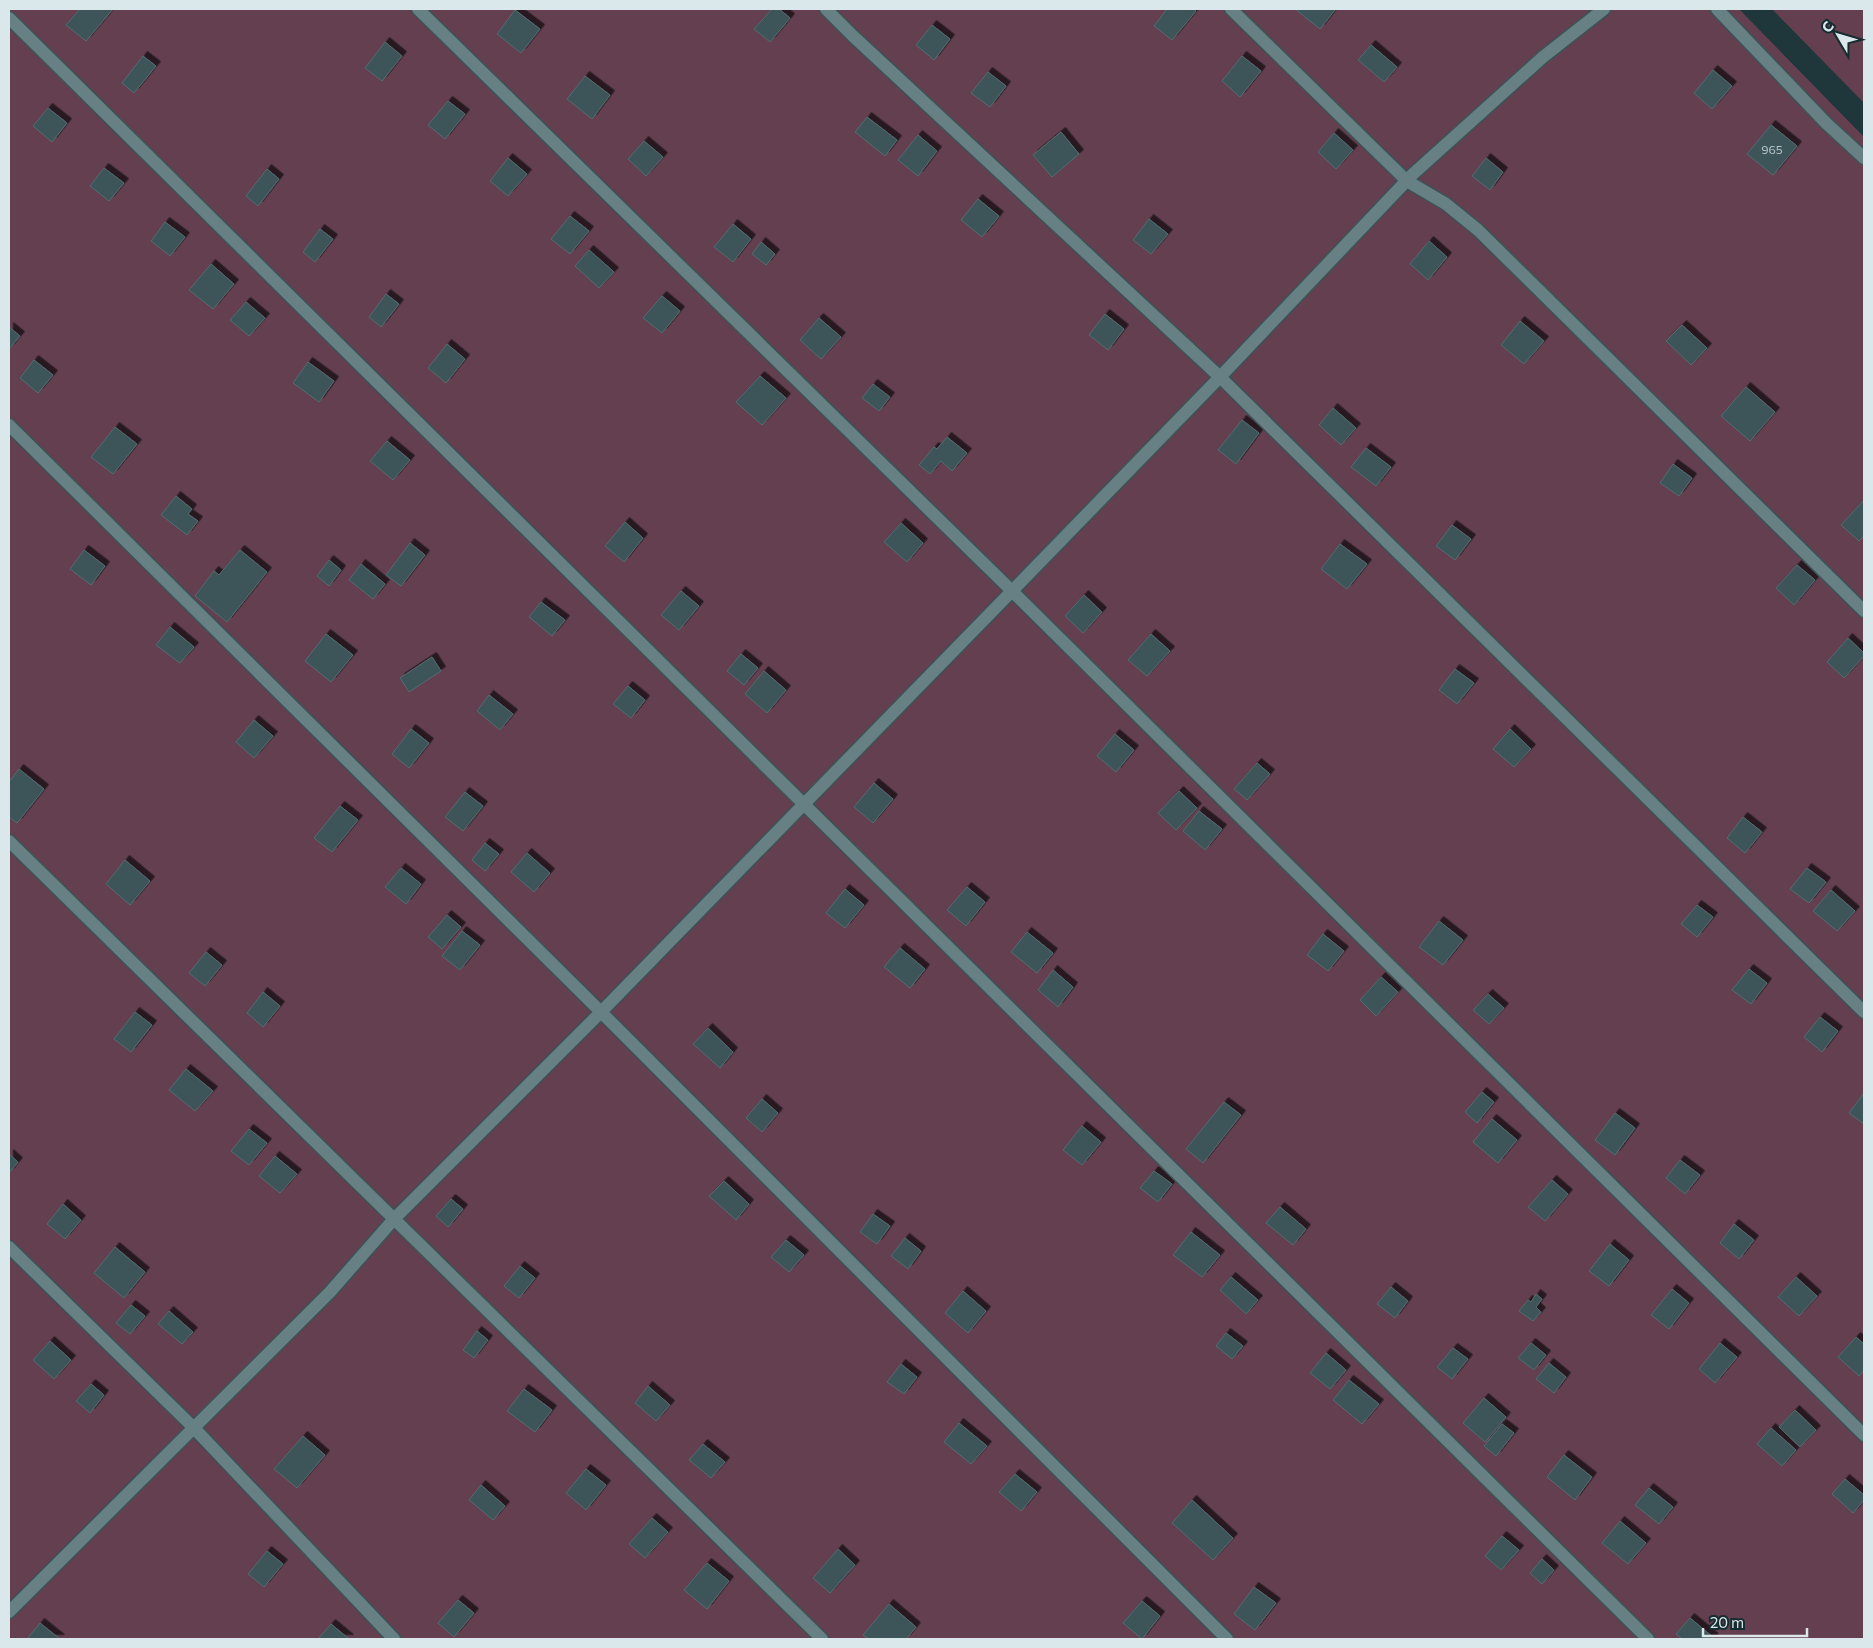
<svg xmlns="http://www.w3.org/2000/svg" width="1873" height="1648" viewBox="0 0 1873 1648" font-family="Commissioner,sans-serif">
  <defs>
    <filter id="shadow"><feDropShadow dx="4.5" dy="-4.5" stdDeviation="0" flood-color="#0009"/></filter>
  </defs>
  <rect width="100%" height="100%" fill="#1f373a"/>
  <!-- green -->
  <path fill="#633f50" d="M 9,9 L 1739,9 L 1864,137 L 1864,1639 L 9,1639 Z
    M 1772,9 L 1864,9 L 1864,103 Z"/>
  <!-- building -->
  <path fill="#3c5559" stroke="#536c70" filter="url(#shadow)" d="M 80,9 L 113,9 L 86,41 L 66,25 Z
    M 772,9 L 779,9 L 790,18 L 770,42 L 754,29 Z
    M 1167,9 L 1194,9 L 1196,11 L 1172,40 L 1154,26 Z
    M 1295,9 L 1333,9 L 1335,10 L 1320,29 Z
    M 515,10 L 540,29 L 521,53 L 497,34 Z
    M 932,25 L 950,39 L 934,60 L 916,45 Z
    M 385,42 L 402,56 L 382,81 L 365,68 Z
    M 1371,45 L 1397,67 L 1384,82 L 1358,60 Z
    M 143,56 L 156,66 L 134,93 L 122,83 Z
    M 1242,56 L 1261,71 L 1240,97 L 1222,81 Z
    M 1713,70 L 1732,86 L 1712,109 L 1694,93 Z
    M 988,72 L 1006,86 L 990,107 L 971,93 Z
    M 585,76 L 610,95 L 592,119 L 567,99 Z
    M 448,101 L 465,114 L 445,139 L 428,125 Z
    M 48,108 L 67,123 L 52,142 L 33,126 Z
    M 867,117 L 897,140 L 885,156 L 855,132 Z
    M 1771,125 L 1797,146 L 1773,175 L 1747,154 Z
    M 1061,132 L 1079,154 L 1052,177 L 1033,155 Z
    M 1334,133 L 1353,150 L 1336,169 L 1318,152 Z
    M 918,135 L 937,151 L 918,176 L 898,160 Z
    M 644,141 L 663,157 L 646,176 L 628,159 Z
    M 508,158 L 527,174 L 508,196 L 490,181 Z
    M 1486,158 L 1503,172 L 1490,190 L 1472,176 Z
    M 104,168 L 124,183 L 109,201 L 90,186 Z
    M 267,169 L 279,179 L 258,206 L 246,196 Z
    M 978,199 L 999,216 L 982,237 L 961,220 Z
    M 570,216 L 589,231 L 570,254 L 551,239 Z
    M 1149,219 L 1168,234 L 1151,254 L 1133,240 Z
    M 165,222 L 185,237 L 170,256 L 151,241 Z
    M 733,224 L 751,239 L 733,262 L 714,247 Z
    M 320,229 L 333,239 L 315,262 L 303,252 Z
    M 1429,241 L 1447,257 L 1428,280 L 1410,264 Z
    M 761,242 L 775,254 L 766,265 L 752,254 Z
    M 589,250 L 614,272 L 599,288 L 575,266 Z
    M 211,264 L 234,284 L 213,309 L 189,290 Z
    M 386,294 L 399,304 L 381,327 L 369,317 Z
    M 662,296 L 680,311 L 662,333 L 643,318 Z
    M 246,302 L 265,318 L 249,336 L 230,320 Z
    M 1105,314 L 1124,329 L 1108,350 L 1089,335 Z
    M 819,318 L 841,337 L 821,359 L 800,340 Z
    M 1520,321 L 1544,341 L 1524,364 L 1501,345 Z
    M 1682,325 L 1707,348 L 1691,365 L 1666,341 Z
    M 9,327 L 20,336 L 9,349 Z
    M 447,344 L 465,359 L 446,383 L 428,368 Z
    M 34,360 L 53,375 L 38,393 L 20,378 Z
    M 308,362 L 334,381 L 319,402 L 293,383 Z
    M 760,376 L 786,398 L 762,425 L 736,402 Z
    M 873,384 L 890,397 L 879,411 L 862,398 Z
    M 1746,387 L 1775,412 L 1750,441 L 1721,416 Z
    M 1333,408 L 1356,428 L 1341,445 L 1319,425 Z
    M 1242,420 L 1259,433 L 1236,464 L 1218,450 Z
    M 115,427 L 137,444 L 113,474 L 91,457 Z
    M 947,437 L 967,453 L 952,471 L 941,461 L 930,474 L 919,465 L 934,447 L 937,449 Z
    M 387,441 L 410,460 L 393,480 L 370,461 Z
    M 1366,448 L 1391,467 L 1376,486 L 1351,467 Z
    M 1673,464 L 1692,478 L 1679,496 L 1660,483 Z
    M 176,496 L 192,509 L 188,514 L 198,521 L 187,535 L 161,515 Z
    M 1863,501 L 1864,502 L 1864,536 L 1859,541 L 1841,525 Z
    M 625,522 L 643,538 L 624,562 L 605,546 Z
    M 901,523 L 923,543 L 907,562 L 884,542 Z
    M 1452,525 L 1471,539 L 1455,560 L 1436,546 Z
    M 410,543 L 425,555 L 401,586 L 386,575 Z
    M 1340,544 L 1367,564 L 1347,589 L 1321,569 Z
    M 84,550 L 105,566 L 91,585 L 70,569 Z
    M 240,550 L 267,572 L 227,622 L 195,596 L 214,571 L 219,575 Z
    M 329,560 L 341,570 L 329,586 L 317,576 Z
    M 361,564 L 385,584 L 373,599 L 349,580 Z
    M 1797,565 L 1815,580 L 1794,605 L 1776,588 Z
    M 681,591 L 699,606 L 679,630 L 661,615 Z
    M 1084,595 L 1102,612 L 1083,633 L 1065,616 Z
    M 541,602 L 565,620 L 552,636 L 529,617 Z
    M 170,627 L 194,647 L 180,663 L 156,645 Z
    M 326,634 L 353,655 L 331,682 L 305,661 Z
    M 1151,634 L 1170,651 L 1147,676 L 1128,660 Z
    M 1848,638 L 1864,653 L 1864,656 L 1844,678 L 1827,662 Z
    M 741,654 L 758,668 L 744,685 L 727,671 Z
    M 432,657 L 441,671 L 409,692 L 400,678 Z
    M 1455,669 L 1474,683 L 1457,704 L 1439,690 Z
    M 764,671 L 786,690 L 767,713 L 745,694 Z
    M 628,686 L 645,700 L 631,718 L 613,704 Z
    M 489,695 L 513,714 L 500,730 L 477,711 Z
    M 254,720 L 273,736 L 254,758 L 236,742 Z
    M 411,729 L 429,743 L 409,768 L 392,754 Z
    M 1510,729 L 1531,749 L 1514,767 L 1493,749 Z
    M 1115,734 L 1134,750 L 1116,772 L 1097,756 Z
    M 1257,763 L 1270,774 L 1247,800 L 1234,789 Z
    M 19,769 L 44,789 L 17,823 L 9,817 L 9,782 Z
    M 874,783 L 893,799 L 873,823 L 854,807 Z
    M 1179,791 L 1197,808 L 1176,830 L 1158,813 Z
    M 465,792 L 483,806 L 463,831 L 445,817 Z
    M 340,806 L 358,820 L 332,852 L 314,838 Z
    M 1199,811 L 1222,829 L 1205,850 L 1183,831 Z
    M 1743,817 L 1762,832 L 1745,853 L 1727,838 Z
    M 485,843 L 499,854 L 485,871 L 472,860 Z
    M 527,853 L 550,873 L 534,892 L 511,872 Z
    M 125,860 L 150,881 L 130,905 L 106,884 Z
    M 401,868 L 421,884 L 406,904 L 385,887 Z
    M 1807,868 L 1826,882 L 1809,903 L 1790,889 Z
    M 967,887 L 985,902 L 966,926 L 947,910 Z
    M 845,889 L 864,905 L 845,928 L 826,913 Z
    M 1831,890 L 1855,911 L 1837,931 L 1813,911 Z
    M 1697,905 L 1713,917 L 1697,937 L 1681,924 Z
    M 447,915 L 461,927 L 442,949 L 428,937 Z
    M 1439,921 L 1463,940 L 1443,965 L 1419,947 Z
    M 462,931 L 480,945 L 460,970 L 442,956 Z
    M 1027,932 L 1053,953 L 1037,973 L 1011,952 Z
    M 1323,934 L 1344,951 L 1328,971 L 1307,955 Z
    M 900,948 L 925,969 L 910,988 L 884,967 Z
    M 206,952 L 222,965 L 205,986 L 189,973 Z
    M 1749,969 L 1767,983 L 1751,1004 L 1732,990 Z
    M 1053,970 L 1073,987 L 1058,1007 L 1038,990 Z
    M 1381,977 L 1398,992 L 1376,1016 L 1360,1000 Z
    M 263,992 L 280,1006 L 263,1027 L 247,1013 Z
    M 1488,994 L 1504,1008 L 1489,1024 L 1473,1010 Z
    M 135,1012 L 152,1025 L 131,1052 L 114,1039 Z
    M 1820,1017 L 1838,1031 L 1822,1052 L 1804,1037 Z
    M 708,1028 L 733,1052 L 720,1068 L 693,1044 Z
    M 186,1069 L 213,1091 L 195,1111 L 169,1090 Z
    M 1482,1092 L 1494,1102 L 1477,1123 L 1465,1112 Z
    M 1864,1093 L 1864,1124 L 1849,1113 Z
    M 762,1099 L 778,1113 L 762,1132 L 746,1118 Z
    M 1224,1102 L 1241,1115 L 1203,1163 L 1186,1149 Z
    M 1615,1113 L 1635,1128 L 1615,1155 L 1595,1140 Z
    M 1492,1119 L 1517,1140 L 1498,1163 L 1473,1142 Z
    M 1082,1126 L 1101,1142 L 1082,1165 L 1063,1150 Z
    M 249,1129 L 267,1143 L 249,1165 L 231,1151 Z
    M 9,1154 L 18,1162 L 9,1173 Z
    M 275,1156 L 297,1174 L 280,1193 L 259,1176 Z
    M 1680,1160 L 1700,1175 L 1685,1194 L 1666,1178 Z
    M 1154,1171 L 1172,1184 L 1158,1202 L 1140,1188 Z
    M 1552,1180 L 1568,1194 L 1545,1221 L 1528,1207 Z
    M 724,1181 L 749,1204 L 736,1220 L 709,1196 Z
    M 451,1199 L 463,1209 L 448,1227 L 436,1216 Z
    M 63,1204 L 81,1220 L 65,1239 L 47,1224 Z
    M 1280,1207 L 1306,1229 L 1293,1245 L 1266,1223 Z
    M 873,1214 L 890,1226 L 877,1244 L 860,1232 Z
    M 1734,1224 L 1754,1240 L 1739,1259 L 1720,1243 Z
    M 1191,1232 L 1220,1255 L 1202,1277 L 1173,1255 Z
    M 905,1238 L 921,1251 L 908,1269 L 891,1256 Z
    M 786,1240 L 804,1255 L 789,1272 L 771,1257 Z
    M 1610,1244 L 1629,1260 L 1609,1286 L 1589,1271 Z
    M 115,1247 L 145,1272 L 124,1298 L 94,1273 Z
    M 520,1266 L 535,1278 L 519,1298 L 504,1286 Z
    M 1231,1277 L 1258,1300 L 1246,1314 L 1220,1290 Z
    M 1796,1277 L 1817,1296 L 1799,1316 L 1778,1297 Z
    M 1391,1287 L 1408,1301 L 1395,1318 L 1377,1304 Z
    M 1672,1289 L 1689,1303 L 1669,1329 L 1651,1315 Z
    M 963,1291 L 986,1311 L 968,1333 L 945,1313 Z
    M 1536,1294 L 1542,1299 L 1536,1307 L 1541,1312 L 1533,1321 L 1519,1311 L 1528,1300 L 1531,1302 Z
    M 131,1305 L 145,1316 L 130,1334 L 116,1323 Z
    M 169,1311 L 193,1332 L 182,1344 L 158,1324 Z
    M 477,1331 L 488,1340 L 474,1358 L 463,1350 Z
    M 1226,1333 L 1243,1346 L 1232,1359 L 1216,1346 Z
    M 1856,1337 L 1864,1344 L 1864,1370 L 1859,1376 L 1838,1357 Z
    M 50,1341 L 71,1360 L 54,1379 L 33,1360 Z
    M 1531,1343 L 1546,1355 L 1534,1370 L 1518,1358 Z
    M 1720,1343 L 1737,1357 L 1715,1383 L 1699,1369 Z
    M 1453,1348 L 1468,1359 L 1452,1379 L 1437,1367 Z
    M 1326,1353 L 1346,1370 L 1330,1389 L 1310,1373 Z
    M 1549,1363 L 1566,1377 L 1554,1393 L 1536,1379 Z
    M 901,1364 L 917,1377 L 904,1394 L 887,1382 Z
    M 1349,1380 L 1379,1404 L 1362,1424 L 1333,1400 Z
    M 91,1384 L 104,1395 L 90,1413 L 76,1401 Z
    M 648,1386 L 670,1405 L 656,1421 L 635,1403 Z
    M 524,1389 L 552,1410 L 535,1432 L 507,1411 Z
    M 1484,1398 L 1506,1417 L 1485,1442 L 1463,1423 Z
    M 1795,1410 L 1816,1430 L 1800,1447 L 1779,1427 Z
    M 959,1423 L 987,1446 L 971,1464 L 944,1442 Z
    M 1502,1424 L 1514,1433 L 1496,1456 L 1484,1446 Z
    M 1771,1428 L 1796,1450 L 1782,1466 L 1757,1444 Z
    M 303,1436 L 325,1455 L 297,1488 L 274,1469 Z
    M 703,1444 L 725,1462 L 711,1478 L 689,1460 Z
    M 1564,1455 L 1592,1477 L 1575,1500 L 1547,1477 Z
    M 586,1469 L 606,1485 L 586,1510 L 566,1493 Z
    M 1015,1474 L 1037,1492 L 1021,1511 L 999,1492 Z
    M 1845,1479 L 1864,1495 L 1864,1500 L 1853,1513 L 1832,1494 Z
    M 481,1485 L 505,1506 L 493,1520 L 469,1500 Z
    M 1649,1488 L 1673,1507 L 1659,1524 L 1635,1505 Z
    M 1192,1500 L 1233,1538 L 1213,1560 L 1172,1523 Z
    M 652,1518 L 668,1532 L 645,1558 L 629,1544 Z
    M 1620,1521 L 1646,1543 L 1628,1564 L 1602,1543 Z
    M 1502,1536 L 1519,1550 L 1501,1570 L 1485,1556 Z
    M 838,1549 L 855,1565 L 830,1593 L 813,1578 Z
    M 267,1551 L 283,1564 L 264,1587 L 248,1574 Z
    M 1542,1559 L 1554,1570 L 1542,1584 L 1530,1573 Z
    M 707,1563 L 729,1581 L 707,1609 L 684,1590 Z
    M 1254,1587 L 1276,1603 L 1255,1630 L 1234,1614 Z
    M 458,1600 L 474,1613 L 454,1637 L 438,1623 Z
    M 1142,1601 L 1160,1616 L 1142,1639 L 1123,1623 Z
    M 889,1604 L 916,1627 L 906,1639 L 869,1639 L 863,1635 Z
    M 1690,1618 L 1714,1638 L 1712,1639 L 1682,1639 L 1676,1634 Z
    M 40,1623 L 60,1639 L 27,1639 Z
    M 331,1624 L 349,1639 L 318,1639 Z"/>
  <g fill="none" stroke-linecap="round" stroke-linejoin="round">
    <!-- service casing -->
    <g stroke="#3d5356" stroke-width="15">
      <path id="service" d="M 418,9 L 1012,591 L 1864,1435
        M 826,9 L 853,36 L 1220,377 L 1864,1012
        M 1231,9 L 1407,181 L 1446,204 L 1478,230 L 1864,611
        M 9,18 L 1648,1639
        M 9,425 L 601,1012 L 1227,1639
        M 9,841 L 822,1639
        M 9,1247 L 194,1428 L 394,1639"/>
    </g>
    <!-- minor casing -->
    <g stroke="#3d5356" stroke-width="15">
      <path id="minor" d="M 1717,9 L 1826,123 L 1864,158
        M 9,1612 L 330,1292 L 394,1219 L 601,1012 L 1012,591 L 1220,377 L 1413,174 L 1543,57 L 1604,9"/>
    </g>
    <!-- service -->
    <use href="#service" stroke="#668084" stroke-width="12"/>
    <!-- minor -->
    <use href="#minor" stroke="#668084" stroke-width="12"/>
  </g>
  <g text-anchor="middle" stroke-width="4" stroke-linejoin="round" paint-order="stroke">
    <!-- number labels -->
    <g font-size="12" fill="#b3c3c6">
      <text x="1772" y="154">965</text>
    </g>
  </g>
  <!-- border -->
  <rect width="1873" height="1648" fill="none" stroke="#dbe8eb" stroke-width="20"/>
  <!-- north arrow -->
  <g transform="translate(1838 35) rotate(308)" stroke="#152c30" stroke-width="4" paint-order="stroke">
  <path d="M0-4L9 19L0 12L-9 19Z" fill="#dbe8eb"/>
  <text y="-8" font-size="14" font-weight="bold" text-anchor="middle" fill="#dbe8eb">С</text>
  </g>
  <!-- scale -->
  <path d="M1703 1628v8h104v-8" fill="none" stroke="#dbe8eb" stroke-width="2.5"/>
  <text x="1710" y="1628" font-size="15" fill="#dbe8eb" stroke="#152c30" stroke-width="4" paint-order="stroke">20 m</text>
</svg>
